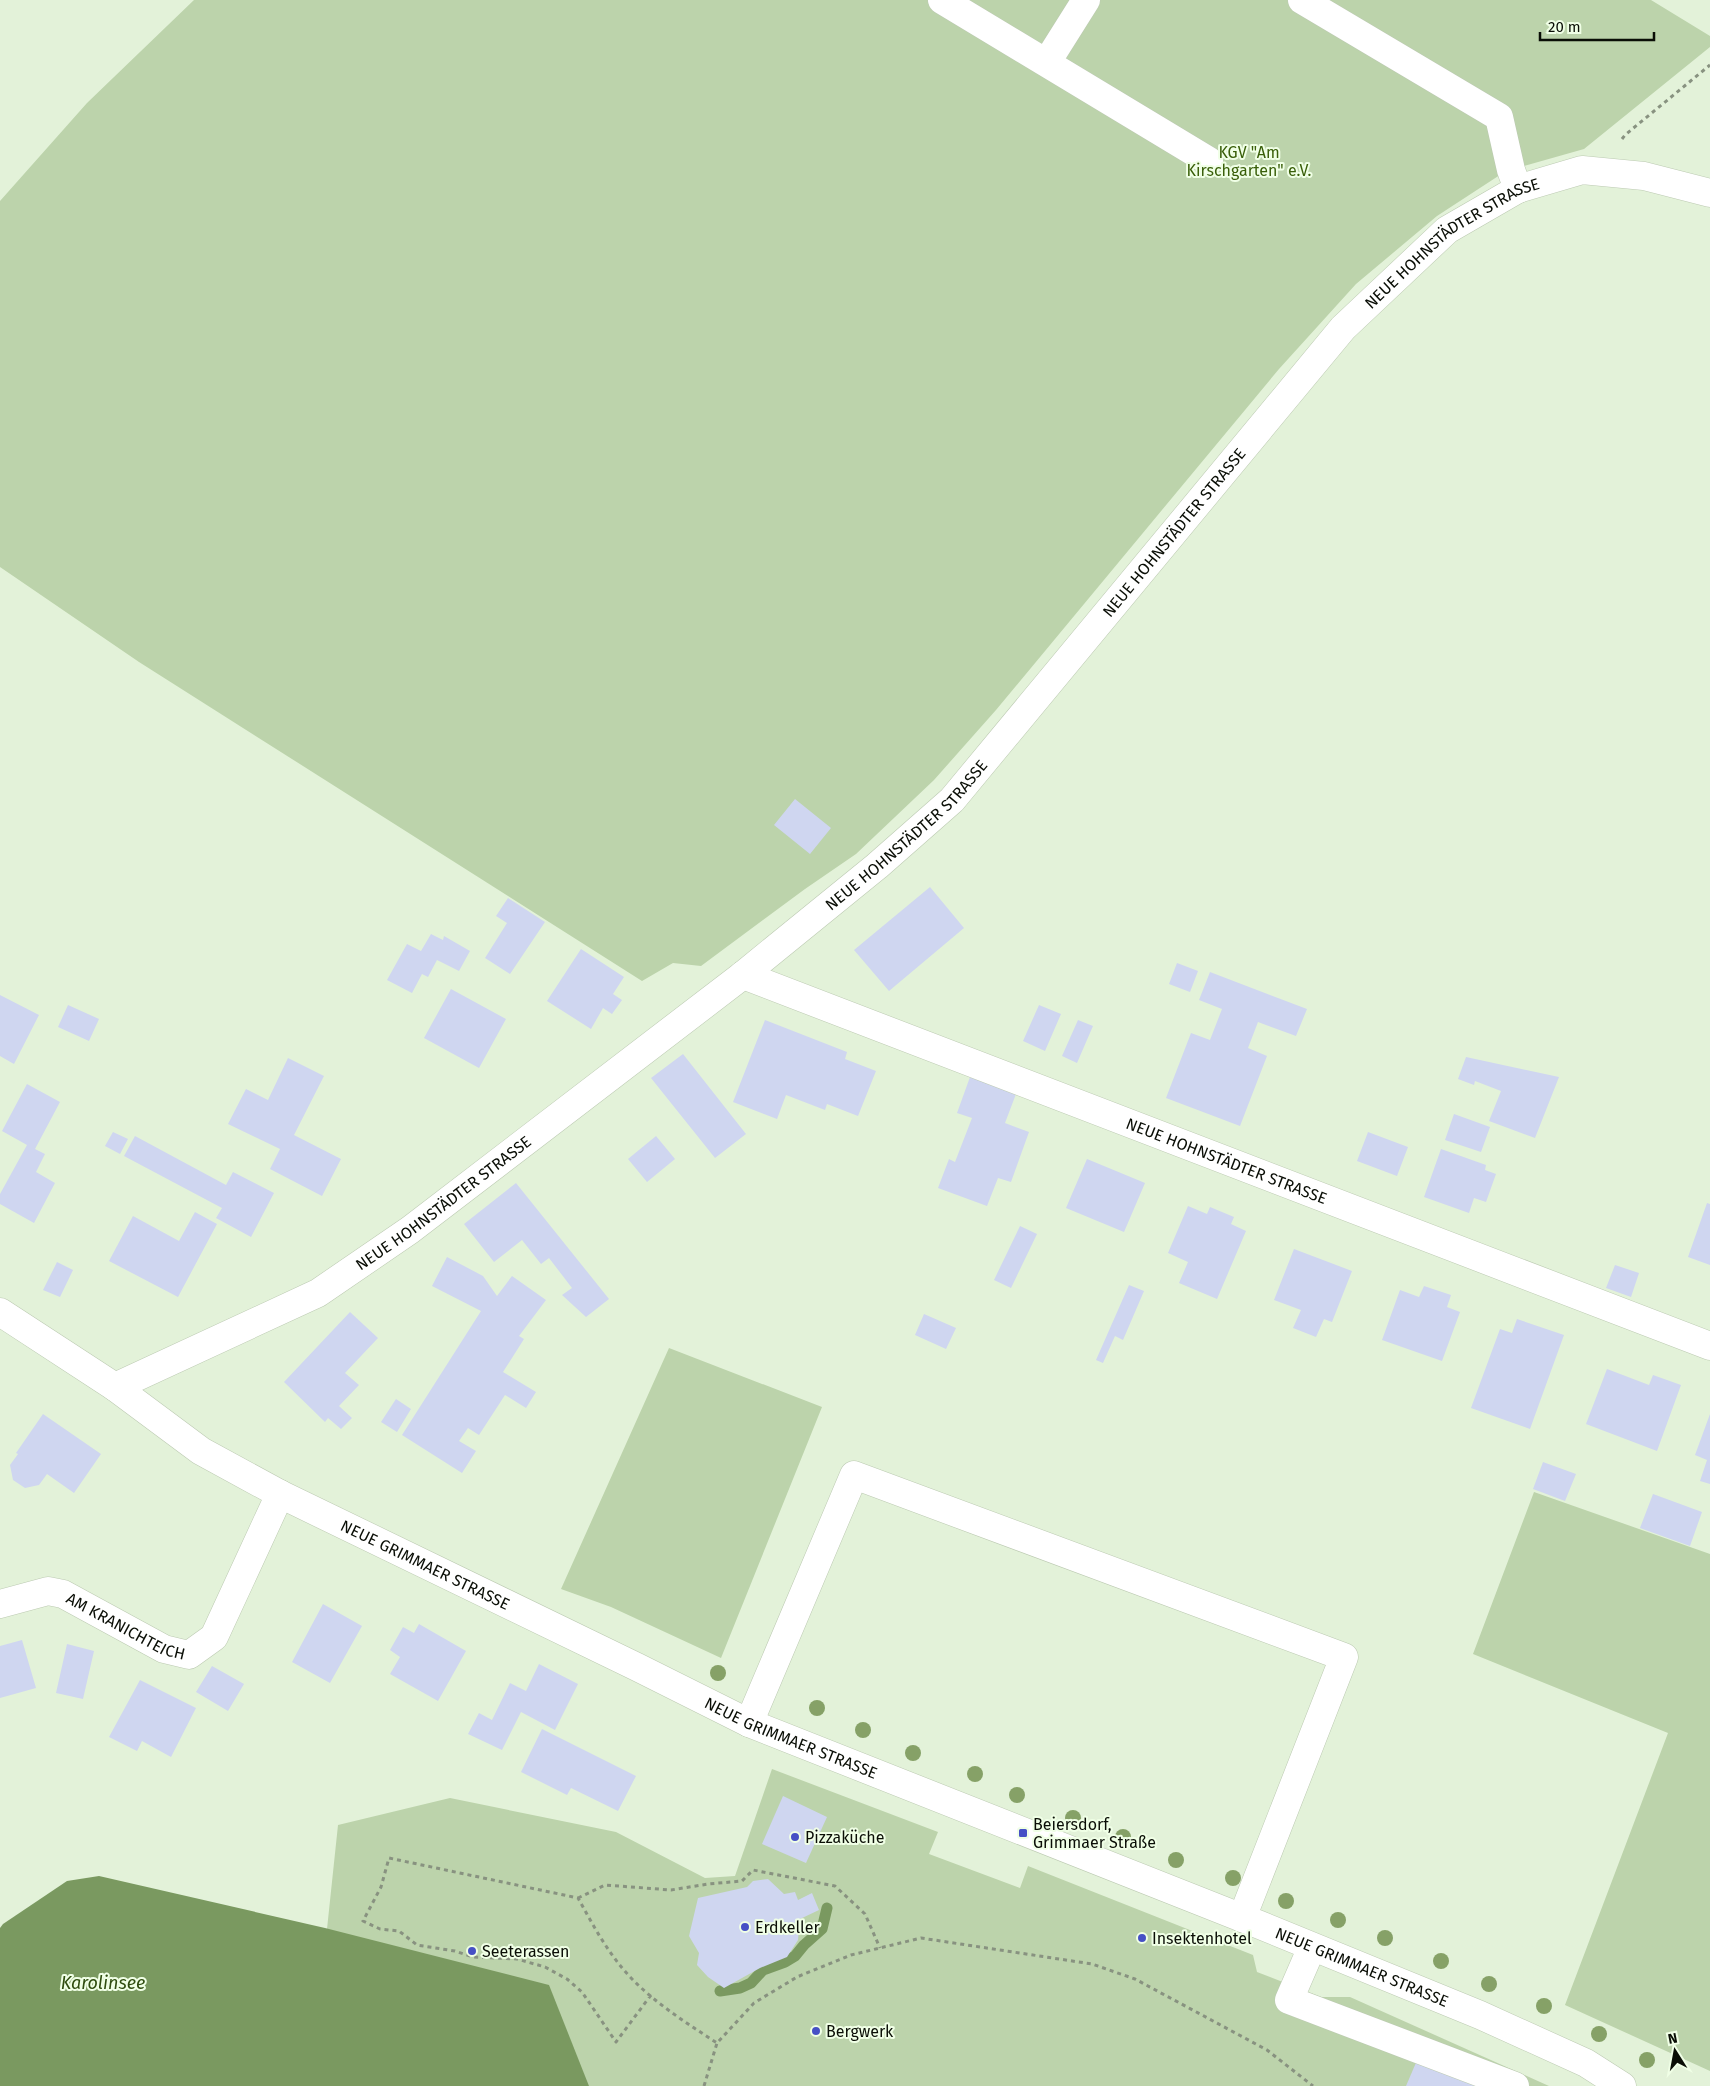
<svg xmlns="http://www.w3.org/2000/svg" width="1710" height="2086" viewBox="0 0 1710 2086" font-family="'Fira Sans',sans-serif">
  <rect width="100%" height="100%" fill="#e3f2d9"/>
  <!-- green -->
  <path fill="#bcd3ab" d="M 194,0 L 1651,0 L 1710,36 L 1710,47 L 1584,149 L 1506,171 L 1437,216 L 1356,284 L 1279,369 L 996,710 L 934,780 L 856,854 L 805,889 L 701,966 L 673,963 L 642,981 L 139,662 L 0,567 L 0,201 L 87,103 Z
    M 669,1348 L 822,1407 L 721,1658 L 611,1607 L 561,1589 Z
    M 1534,1492 L 1710,1554 L 1710,2071 L 1565,2005 L 1668,1733 L 1473,1654 Z
    M 772,1769 L 938,1832 L 929,1854 L 1020,1888 L 1028,1866 L 1253,1955 L 1257,1972 L 1321,1997 L 1350,1997 L 1549,2086 L 416,2086 L 327,1929 L 338,1825 L 450,1798 L 616,1832 L 705,1878 L 735,1876 Z"/>
  <!-- water -->
  <path fill="#7a9960" d="M 99,1876 L 325,1928 L 549,1985 L 589,2086 L 0,2086 L 0,1928 L 3,1924 L 67,1881 Z"/>
  <g fill="none" stroke-linecap="round" stroke-linejoin="round">
    <!-- stream -->
    <path stroke="#7a9960" stroke-width="11" d="M 720,1991 L 740,1988 L 751,1983 L 763,1970 L 785,1962 L 795,1956 L 804,1945 L 822,1929 L 827,1908"/>
  </g>
  <!-- building -->
  <path fill="#cfd6f0" d="M 795,799 L 831,828 L 810,854 L 774,825 Z
    M 930,887 L 964,928 L 889,991 L 854,950 Z
    M 508,898 L 545,922 L 510,974 L 485,958 L 507,923 L 496,916 Z
    M 431,934 L 443,940 L 444,936 L 470,951 L 459,971 L 437,960 L 428,977 L 422,974 L 412,993 L 387,980 L 407,944 L 421,951 Z
    M 581,949 L 624,977 L 613,994 L 622,1000 L 612,1014 L 603,1008 L 591,1029 L 547,1001 Z
    M 1177,963 L 1198,971 L 1190,992 L 1169,984 Z
    M 1210,972 L 1307,1009 L 1296,1036 L 1258,1022 L 1248,1048 L 1267,1056 L 1240,1126 L 1166,1098 L 1191,1033 L 1210,1040 L 1222,1009 L 1199,1000 Z
    M 451,989 L 506,1019 L 479,1068 L 424,1038 Z
    M 0,995 L 39,1015 L 14,1064 L 0,1056 Z
    M 68,1005 L 99,1019 L 89,1041 L 58,1027 Z
    M 1039,1005 L 1061,1014 L 1045,1051 L 1023,1041 Z
    M 765,1020 L 847,1052 L 845,1059 L 876,1071 L 858,1116 L 827,1104 L 825,1110 L 786,1095 L 777,1119 L 733,1102 Z
    M 1078,1020 L 1093,1026 L 1077,1063 L 1062,1056 Z
    M 683,1054 L 746,1134 L 715,1158 L 651,1078 Z
    M 1466,1057 L 1559,1077 L 1535,1138 L 1489,1121 L 1501,1091 L 1475,1081 L 1474,1085 L 1458,1079 Z
    M 288,1058 L 324,1076 L 294,1135 L 341,1159 L 322,1196 L 270,1169 L 280,1149 L 228,1124 L 246,1089 L 268,1100 Z
    M 970,1077 L 1016,1094 L 1005,1123 L 1029,1132 L 1011,1182 L 998,1178 L 987,1206 L 938,1188 L 949,1159 L 955,1162 L 972,1118 L 957,1113 Z
    M 27,1084 L 60,1102 L 35,1149 L 45,1154 L 36,1172 L 55,1183 L 34,1223 L 0,1204 L 0,1194 L 27,1145 L 2,1131 Z
    M 1454,1114 L 1490,1127 L 1481,1152 L 1445,1140 Z
    M 113,1132 L 128,1139 L 120,1154 L 105,1146 Z
    M 1368,1132 L 1408,1147 L 1397,1176 L 1357,1161 Z
    M 135,1136 L 226,1185 L 233,1172 L 274,1193 L 251,1237 L 216,1218 L 222,1208 L 124,1156 Z
    M 656,1136 L 675,1159 L 647,1182 L 628,1159 Z
    M 1441,1149 L 1486,1165 L 1485,1170 L 1496,1174 L 1486,1202 L 1474,1198 L 1469,1213 L 1424,1197 Z
    M 1087,1159 L 1145,1183 L 1124,1232 L 1066,1208 Z
    M 516,1183 L 609,1299 L 586,1317 L 562,1295 L 572,1288 L 549,1258 L 541,1264 L 522,1240 L 494,1262 L 464,1224 Z
    M 1707,1203 L 1710,1204 L 1710,1265 L 1688,1257 Z
    M 1188,1206 L 1207,1214 L 1210,1207 L 1234,1217 L 1231,1224 L 1246,1231 L 1217,1299 L 1179,1283 L 1188,1262 L 1168,1253 Z
    M 195,1212 L 217,1224 L 178,1297 L 109,1261 L 133,1216 L 179,1241 Z
    M 1020,1226 L 1037,1234 L 1011,1288 L 994,1280 Z
    M 1294,1249 L 1352,1271 L 1332,1322 L 1324,1319 L 1316,1337 L 1293,1328 L 1301,1310 L 1274,1300 Z
    M 447,1257 L 483,1276 L 497,1296 L 512,1276 L 546,1300 L 519,1336 L 524,1339 L 503,1372 L 536,1392 L 526,1408 L 505,1395 L 479,1435 L 468,1428 L 459,1441 L 476,1451 L 462,1473 L 402,1435 L 481,1311 L 432,1286 Z
    M 57,1262 L 73,1270 L 60,1297 L 43,1290 Z
    M 1615,1265 L 1639,1273 L 1631,1297 L 1606,1288 Z
    M 1129,1285 L 1144,1291 L 1123,1340 L 1115,1336 L 1103,1363 L 1096,1360 Z
    M 1424,1286 L 1451,1295 L 1447,1307 L 1460,1312 L 1442,1361 L 1382,1340 L 1400,1290 L 1419,1297 Z
    M 350,1312 L 378,1338 L 345,1373 L 359,1385 L 339,1406 L 352,1418 L 341,1429 L 328,1418 L 325,1422 L 284,1382 Z
    M 924,1314 L 956,1328 L 946,1349 L 915,1335 Z
    M 1517,1319 L 1564,1335 L 1530,1429 L 1471,1408 L 1500,1329 L 1512,1333 Z
    M 1607,1369 L 1649,1385 L 1653,1375 L 1681,1385 L 1657,1451 L 1586,1424 Z
    M 396,1399 L 411,1409 L 397,1432 L 381,1422 Z
    M 43,1414 L 101,1454 L 74,1493 L 47,1474 L 39,1485 L 25,1488 L 13,1480 L 10,1465 L 18,1454 L 16,1453 Z
    M 1710,1414 L 1710,1484 L 1700,1481 L 1707,1460 L 1695,1455 Z
    M 1543,1462 L 1576,1474 L 1565,1501 L 1533,1489 Z
    M 1653,1494 L 1702,1512 L 1690,1546 L 1640,1528 Z
    M 323,1604 L 362,1626 L 330,1683 L 292,1662 Z
    M 419,1624 L 466,1651 L 438,1701 L 390,1674 L 400,1657 L 390,1650 L 403,1627 L 414,1633 Z
    M 22,1640 L 36,1688 L 0,1698 L 0,1646 Z
    M 67,1644 L 94,1651 L 83,1699 L 56,1693 Z
    M 539,1664 L 578,1684 L 555,1730 L 521,1712 L 502,1750 L 468,1734 L 479,1713 L 492,1720 L 510,1683 L 526,1691 Z
    M 212,1666 L 244,1684 L 228,1711 L 196,1692 Z
    M 140,1680 L 196,1708 L 171,1757 L 142,1741 L 137,1751 L 109,1737 Z
    M 542,1729 L 636,1776 L 618,1811 L 571,1788 L 567,1795 L 521,1772 Z
    M 783,1796 L 827,1817 L 806,1863 L 762,1844 Z
    M 768,1879 L 784,1894 L 795,1892 L 798,1900 L 812,1893 L 819,1910 L 800,1919 L 798,1940 L 787,1957 L 760,1968 L 724,1988 L 708,1977 L 697,1965 L 699,1953 L 689,1936 L 698,1898 L 747,1887 L 753,1881 Z
    M 1418,2058 L 1484,2086 L 1406,2086 Z"/>
  <g fill="none" stroke-linecap="round" stroke-linejoin="round">
    <!-- minor casing -->
    <g stroke="#bccab2" stroke-width="29">
      <g id="minor">
        <path d="M 942,0 L 1209,161"/>
        <path d="M 1302,0 L 1499,117 L 1511,170 L 1518,189"/>
        <path d="M 1047,62 L 1086,0"/>
        <path id="s1" d="M 743,975 L 1710,1346"/>
        <path id="s2" d="M 0,1312 L 115,1387 L 201,1451 L 280,1494 L 637,1667 L 749,1723 L 1260,1925 L 1480,2015 L 1586,2063 L 1622,2086"/>
        <path id="s3" d="M 115,1387 L 318,1293 L 410,1230 L 743,975 L 877,866 L 952,800 L 1343,328 L 1447,230 L 1518,189 L 1582,170 L 1644,176 L 1710,193"/>
        <path id="s4" d="M 0,1604 L 48,1591 L 63,1594 L 164,1649 L 189,1655 L 214,1637 L 280,1494"/>
        <path d="M 749,1723 L 854,1475 L 1344,1657 L 1242,1918"/>
        <path d="M 1312,1947 L 1289,2000 L 1515,2086"/>
      </g>
    </g>
    <!-- path -->
    <path stroke="#889280" stroke-width="3" stroke-dasharray="4 4" stroke-linecap="butt" d="M 1622,139 L 1625,135 L 1710,65
      M 578,1898 L 605,1885 L 671,1890 L 708,1884 L 742,1881 L 753,1870 L 835,1886 L 865,1914 L 880,1948
      M 651,1995 L 616,2042 L 582,1992 L 567,1979 L 545,1967 L 517,1959 L 473,1957 L 455,1951 L 417,1945 L 399,1931 L 380,1929 L 363,1921 L 381,1887 L 389,1858 L 578,1898 C 594,1927 610,1957 634,1981 C 658,2005 688,2024 717,2043 L 754,2003 L 797,1977 L 851,1955 L 921,1938 L 1092,1964 L 1135,1979 L 1267,2050 L 1313,2086
      M 704,2086 L 717,2043"/>
    <!-- minor -->
    <use href="#minor" stroke="#fff" stroke-width="28"/>
  </g>
  <!-- trees -->
  <g fill="#86a167">
    <circle cx="718" cy="1673" r="8"/>
    <circle cx="817" cy="1708" r="8"/>
    <circle cx="863" cy="1730" r="8"/>
    <circle cx="913" cy="1753" r="8"/>
    <circle cx="975" cy="1774" r="8"/>
    <circle cx="1017" cy="1795" r="8"/>
    <circle cx="1073" cy="1818" r="8"/>
    <circle cx="1123" cy="1837" r="8"/>
    <circle cx="1176" cy="1860" r="8"/>
    <circle cx="1233" cy="1878" r="8"/>
    <circle cx="1286" cy="1901" r="8"/>
    <circle cx="1338" cy="1920" r="8"/>
    <circle cx="1385" cy="1938" r="8"/>
    <circle cx="1441" cy="1961" r="8"/>
    <circle cx="1489" cy="1984" r="8"/>
    <circle cx="1544" cy="2006" r="8"/>
    <circle cx="1599" cy="2034" r="8"/>
    <circle cx="1647" cy="2060" r="8"/>
  </g>
  <!-- markers -->
  <g fill="#4650c5" stroke="#f0ffe6" stroke-width="2">
    <rect x="1018" y="1828" width="10" height="10" rx="2.5"/>
    <circle cx="795" cy="1837" r="5"/>
    <circle cx="745" cy="1927" r="5"/>
    <circle cx="1142" cy="1938" r="5"/>
    <circle cx="472" cy="1951" r="5"/>
    <circle cx="816" cy="2031" r="5"/>
  </g>
  <g text-anchor="middle" stroke-width="4" stroke-linejoin="round" paint-order="stroke">
    <!-- park labels -->
    <g font-size="16" fill="#395f09" stroke="#f0ffe6">
      <text x="1249" y="158">KGV "Am<tspan x="1249" dy="18">Kirschgarten" e.V.</tspan></text>
    </g>
    <!-- street labels -->
    <g font-size="16" fill="#0a0e06" stroke="#f0ffe6">
      <text dy="6" stroke="none"><textPath href="#s3" startOffset="1780">NEUE HOHNSTÄDTER STRASSE</textPath></text>
      <text dy="6" stroke="none"><textPath href="#s3" startOffset="1375">NEUE HOHNSTÄDTER STRASSE</textPath></text>
      <text dy="6" stroke="none"><textPath href="#s3" startOffset="970">NEUE HOHNSTÄDTER STRASSE</textPath></text>
      <text dy="6" stroke="none"><textPath href="#s1" startOffset="518">NEUE HOHNSTÄDTER STRASSE</textPath></text>
      <text dy="6" stroke="none"><textPath href="#s3" startOffset="378">NEUE HOHNSTÄDTER STRASSE</textPath></text>
      <text dy="6" stroke="none"><textPath href="#s2" startOffset="496">NEUE GRIMMAER STRASSE</textPath></text>
      <text dy="6" stroke="none"><textPath href="#s4" startOffset="136">AM KRANICHTEICH</textPath></text>
      <text dy="6" stroke="none"><textPath href="#s2" startOffset="901">NEUE GRIMMAER STRASSE</textPath></text>
      <text dy="6" stroke="none"><textPath href="#s2" startOffset="1516">NEUE GRIMMAER STRASSE</textPath></text>
    </g>
    <!-- poi labels -->
    <g font-size="16" fill="#0a0e06" stroke="#f0ffe6" text-anchor="start">
      <text x="1033" y="1830">Beiersdorf,<tspan x="1033" dy="18">Grimmaer Straße</tspan></text>
      <text x="805" y="1843">Pizzaküche</text>
      <text x="755" y="1933">Erdkeller</text>
      <text x="1152" y="1944">Insektenhotel</text>
      <text x="482" y="1957">Seeterassen</text>
      <text x="826" y="2037">Bergwerk</text>
    </g>
    <!-- water labels -->
    <g font-size="18" font-style="italic" fill="#2f4d0f" stroke="#f0ffe6">
      <text x="103" y="1989">Karolinsee</text>
    </g>
  </g>
  <!-- north arrow -->
  <g transform="translate(1675 2051) rotate(349)" stroke="#f0ffe6" stroke-width="4" paint-order="stroke">
  <path d="M0-4L9 19L0 12L-9 19Z" fill="#0a0e06"/>
  <text y="-8" font-size="14" font-weight="bold" text-anchor="middle" fill="#0a0e06">N</text>
  </g>
  <!-- scale -->
  <path d="M1540 32v8h114v-8" fill="none" stroke="#0a0e06" stroke-width="2.5"/>
  <text x="1548" y="32" font-size="15" fill="#0a0e06" stroke="#f0ffe6" stroke-width="4" paint-order="stroke">20 m</text>
</svg>
